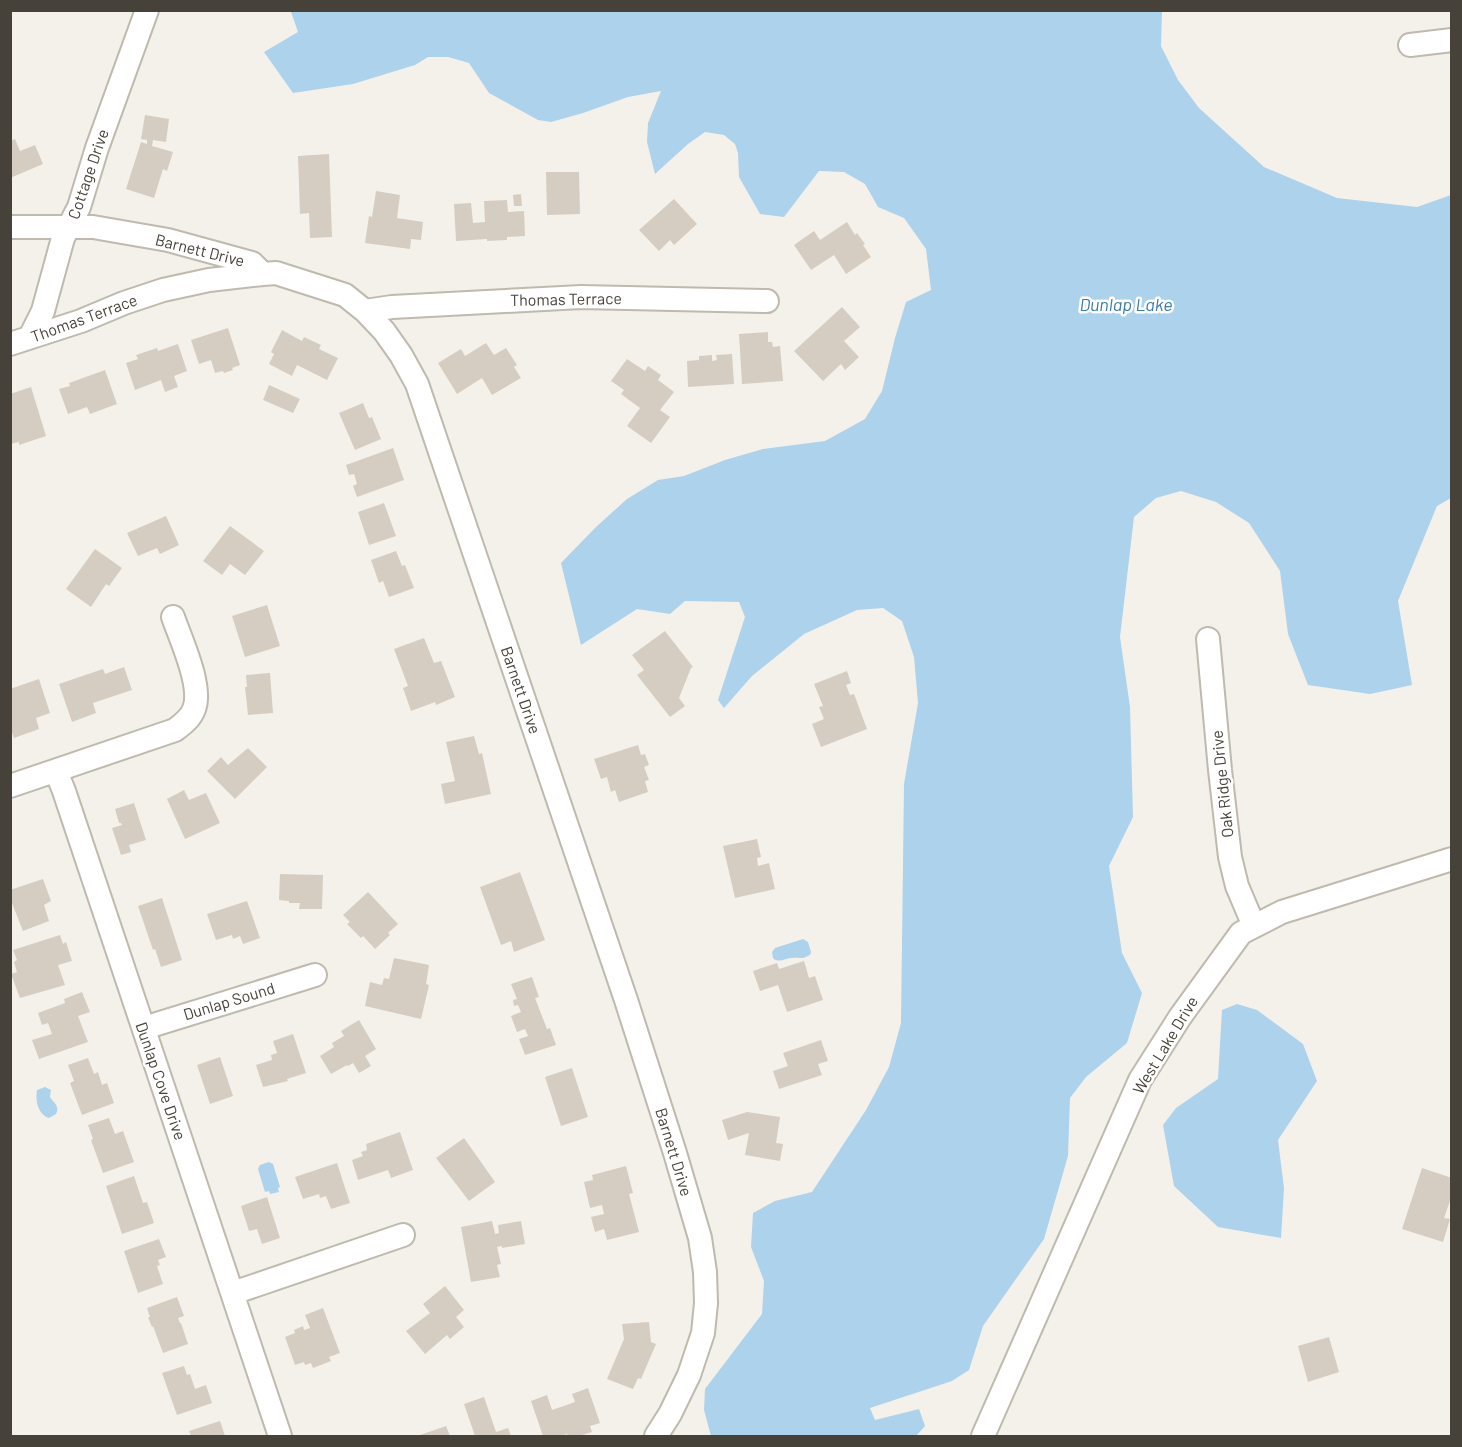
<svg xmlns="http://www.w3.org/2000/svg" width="1462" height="1447" viewBox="0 0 1462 1447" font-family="Barlow,sans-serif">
  <rect width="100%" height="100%" fill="#f4f1eb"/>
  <!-- water -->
  <path fill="#add2eb" d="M 292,10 L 1162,11 L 1161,46 L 1178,80 L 1199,108 L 1264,167 L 1337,198 L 1417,207 L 1451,195 L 1451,498 L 1437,506 L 1398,601 L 1412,685 L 1370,694 L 1308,685 L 1288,634 L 1280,571 L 1249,523 L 1216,502 L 1181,491 L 1156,498 L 1134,517 L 1120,637 L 1130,707 L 1133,817 L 1109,866 L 1122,953 L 1142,993 L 1127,1043 L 1086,1077 L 1070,1098 L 1068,1156 L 1044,1239 L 983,1326 L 969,1370 L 952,1381 L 870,1408 L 875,1420 L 919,1409 L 925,1426 L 916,1436 L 711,1436 L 704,1410 L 705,1389 L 762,1314 L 764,1281 L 751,1247 L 753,1213 L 775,1201 L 812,1192 L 866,1110 L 889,1067 L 901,1023 L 904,784 L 918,703 L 914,657 L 902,621 L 883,608 L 857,610 L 804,634 L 752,676 L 724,708 L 718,700 L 745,617 L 739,602 L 685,601 L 670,614 L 637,609 L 581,645 L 561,563 L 596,527 L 627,499 L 658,480 L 684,476 L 725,460 L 763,449 L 825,441 L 865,419 L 882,391 L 895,338 L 906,302 L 931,290 L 926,249 L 904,218 L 878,207 L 865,184 L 844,172 L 819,171 L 784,217 L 760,214 L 739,177 L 738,153 L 735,144 L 724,135 L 705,132 L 688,144 L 655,174 L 647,142 L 648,123 L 661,91 L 628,97 L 583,113 L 551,122 L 538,120 L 489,93 L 469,63 L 448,57 L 428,57 L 415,65 L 353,84 L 293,93 L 264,52 L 298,32 L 291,12 Z
    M 803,939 L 808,942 L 811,952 L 810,955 C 801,960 800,957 791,958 C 786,958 781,962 776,960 C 772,959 773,956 772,952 L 775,948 Z
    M 1237,1004 L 1257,1010 L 1303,1044 L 1317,1081 L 1278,1140 L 1284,1188 L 1281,1238 L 1218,1227 L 1174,1186 L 1163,1125 L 1176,1108 L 1218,1079 L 1222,1010 Z
    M 45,1087 L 51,1090 L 50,1097 C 54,1103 60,1106 56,1114 L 49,1118 C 38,1114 35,1101 37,1090 Z
    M 269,1162 L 273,1164 L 280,1187 L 278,1188 L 279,1192 L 270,1194 L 269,1191 L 265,1192 L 258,1169 L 260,1165 Z"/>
  <!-- building -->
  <path fill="#d5cdc1" d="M 145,115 L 169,119 L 166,142 L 153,140 L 152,146 L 173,152 L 167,171 L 163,169 L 154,198 L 126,189 L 141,142 L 147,144 L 147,140 L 141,139 Z
    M 15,139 L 20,151 L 35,145 L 43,164 L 10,178 L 10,141 Z
    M 329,154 L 332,237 L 310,238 L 309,213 L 300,214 L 298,156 Z
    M 546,172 L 579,172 L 580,214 L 547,215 Z
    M 376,191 L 400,195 L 397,218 L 423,222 L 421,240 L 411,239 L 410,249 L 365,243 L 369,216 L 372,217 Z
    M 521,194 L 522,206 L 514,206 L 513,195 Z
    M 674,199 L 697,224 L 674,245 L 670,240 L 659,251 L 639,230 Z
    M 507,200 L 508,212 L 524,211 L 525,236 L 507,237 L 507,240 L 487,241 L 487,239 L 456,241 L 454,204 L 471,203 L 473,223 L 485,222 L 484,201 Z
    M 847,222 L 855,235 L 857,233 L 865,244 L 863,245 L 871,257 L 846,274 L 834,255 L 811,270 L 794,245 L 814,231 L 820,240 Z
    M 842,307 L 860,327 L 844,341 L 859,357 L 845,370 L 841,364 L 823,381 L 794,351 Z
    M 228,328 L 240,365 L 232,368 L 233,370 L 224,373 L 223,371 L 215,373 L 211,360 L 199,364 L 191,340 Z
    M 282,330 L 302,341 L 304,337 L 321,345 L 319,349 L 338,358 L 327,380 L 297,365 L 292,376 L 269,364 L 274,354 L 271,352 Z
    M 768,332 L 768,342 L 772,342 L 773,347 L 780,346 L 783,381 L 742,384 L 739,334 Z
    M 486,343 L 494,355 L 506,348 L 517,365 L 514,367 L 521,378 L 492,395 L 482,378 L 457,394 L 438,363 L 461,349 L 465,356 Z
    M 178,344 L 187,371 L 174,376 L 178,387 L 165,392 L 161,380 L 135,390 L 126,363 L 138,359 L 136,355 L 157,348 L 158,351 Z
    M 732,354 L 734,384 L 688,387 L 687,361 L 699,360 L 699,356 L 712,355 L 712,361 L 717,360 L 716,355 Z
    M 627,359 L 645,371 L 648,366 L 661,375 L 658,380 L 674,392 L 660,410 L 670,417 L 651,443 L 627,426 L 640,408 L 621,394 L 624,390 L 611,381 Z
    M 105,370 L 117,404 L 90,414 L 87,407 L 68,414 L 59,389 L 70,386 L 69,383 Z
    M 269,385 L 300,399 L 293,413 L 263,400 Z
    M 31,387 L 46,436 L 19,445 L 19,442 L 10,444 L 10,394 Z
    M 363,403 L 369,418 L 372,417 L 381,439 L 355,450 L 339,413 Z
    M 393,448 L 404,480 L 357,497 L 353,486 L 357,484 L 354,474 L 349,475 L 346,465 Z
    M 384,503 L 396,536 L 369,545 L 358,512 Z
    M 166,516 L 179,545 L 160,554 L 157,548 L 138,556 L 127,533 Z
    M 230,526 L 264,551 L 245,575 L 230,564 L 222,575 L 203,561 Z
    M 95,549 L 122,568 L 109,586 L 106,584 L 91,607 L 66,589 Z
    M 396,551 L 402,566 L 405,565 L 414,588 L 389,597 L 383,581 L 379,583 L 371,560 Z
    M 267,605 L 280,646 L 245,657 L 232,616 Z
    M 665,631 L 693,667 L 691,668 L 679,698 L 685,706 L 670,717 L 637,675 L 644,670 L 632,655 Z
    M 424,638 L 434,663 L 441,661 L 455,697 L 436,705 L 435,702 L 411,711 L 403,688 L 408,686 L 394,649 Z
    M 124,667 L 132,690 L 93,703 L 96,713 L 72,722 L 59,684 L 103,669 L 105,674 Z
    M 847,671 L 851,683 L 846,685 L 850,695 L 854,694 L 867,729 L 821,747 L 812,724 L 824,719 L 819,707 L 823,706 L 814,684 Z
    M 270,673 L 273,713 L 248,715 L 245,687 L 247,687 L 246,675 Z
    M 39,679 L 50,713 L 36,718 L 39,729 L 14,738 L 10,727 L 10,689 Z
    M 474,736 L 479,754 L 482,753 L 491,794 L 445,804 L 441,784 L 455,781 L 446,742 Z
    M 638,745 L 641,755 L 645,754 L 649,765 L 644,767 L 649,780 L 645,781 L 648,792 L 619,802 L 615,790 L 611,792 L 607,777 L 601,779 L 594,759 Z
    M 248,748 L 267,767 L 235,799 L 207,771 L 221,757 L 228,765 Z
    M 184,790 L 189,800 L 206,793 L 220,823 L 185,839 L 167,799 Z
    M 134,803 L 146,840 L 129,845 L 131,852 L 121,855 L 112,828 L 122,825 L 121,823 L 119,823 L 115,809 Z
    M 757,839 L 761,857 L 757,858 L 758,866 L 769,863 L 775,889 L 735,898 L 723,846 Z
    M 520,872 L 545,940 L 514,952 L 511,941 L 501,945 L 480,887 Z
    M 280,874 L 323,875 L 322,909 L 299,909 L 300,903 L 289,903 L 289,901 L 279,900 Z
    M 43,879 L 51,901 L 44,905 L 49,921 L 23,931 L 10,898 L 10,890 Z
    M 368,892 L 398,924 L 388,933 L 390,935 L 375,949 L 363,936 L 361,938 L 347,924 L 350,922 L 343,915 Z
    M 162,898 L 182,960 L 161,967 L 155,949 L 153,950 L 138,906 Z
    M 247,901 L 260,938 L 243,944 L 240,936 L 233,939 L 232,935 L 216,940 L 207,914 Z
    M 60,935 L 63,944 L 66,942 L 72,961 L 58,965 L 65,985 L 20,998 L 11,974 L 17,972 L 14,962 L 17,960 L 13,950 Z
    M 394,958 L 429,965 L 426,984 L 429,985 L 421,1019 L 365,1006 L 370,982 L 382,985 L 384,978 L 389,979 Z
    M 804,961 L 809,978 L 815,976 L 823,1000 L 787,1012 L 778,985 L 760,991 L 753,971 L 777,963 L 779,969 Z
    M 532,977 L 539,997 L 535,998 L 547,1029 L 550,1028 L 556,1045 L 525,1055 L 519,1039 L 528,1036 L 525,1029 L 517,1032 L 511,1016 L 521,1012 L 518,1005 L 514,1006 L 513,1000 L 517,999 L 511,984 Z
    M 82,992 L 90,1012 L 78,1016 L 88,1042 L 39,1059 L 32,1040 L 52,1034 L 48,1023 L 42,1025 L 38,1013 L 65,1003 L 64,999 Z
    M 359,1020 L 376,1049 L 365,1056 L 371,1066 L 359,1073 L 353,1063 L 348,1066 L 347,1065 L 331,1074 L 320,1056 L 334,1047 L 332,1043 L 344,1036 L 341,1031 Z
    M 293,1034 L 306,1073 L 287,1079 L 288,1081 L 263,1087 L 256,1065 L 272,1060 L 271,1055 L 277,1053 L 273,1041 Z
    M 821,1040 L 828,1061 L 818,1064 L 822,1075 L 779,1089 L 773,1071 L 788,1066 L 783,1053 Z
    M 220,1057 L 233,1096 L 210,1104 L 197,1065 Z
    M 88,1058 L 94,1074 L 98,1072 L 102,1085 L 107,1083 L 114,1103 L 82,1115 L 70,1083 L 74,1081 L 68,1065 Z
    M 572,1068 L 588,1117 L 561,1126 L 545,1077 Z
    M 747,1112 L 780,1117 L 776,1143 L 783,1144 L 780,1161 L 745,1155 L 749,1133 L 728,1140 L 722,1120 Z
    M 109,1118 L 115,1134 L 123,1131 L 134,1162 L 103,1173 L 91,1140 L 93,1139 L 88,1125 Z
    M 400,1132 L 413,1170 L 391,1178 L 388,1170 L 358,1180 L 352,1160 L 363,1156 L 361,1152 L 367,1150 L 366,1144 Z
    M 464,1138 L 495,1182 L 469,1201 L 436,1158 Z
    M 337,1163 L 350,1203 L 331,1209 L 326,1196 L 320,1198 L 319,1194 L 303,1199 L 295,1177 Z
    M 626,1166 L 633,1193 L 629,1194 L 639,1232 L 607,1240 L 604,1229 L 595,1232 L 591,1217 L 604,1214 L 602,1205 L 590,1208 L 584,1182 L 593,1180 L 592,1175 Z
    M 1422,1168 L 1452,1178 L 1452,1195 L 1444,1218 L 1450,1219 L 1443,1242 L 1402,1229 Z
    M 134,1176 L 143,1203 L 147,1202 L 154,1223 L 122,1234 L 106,1186 Z
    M 267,1197 L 280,1238 L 262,1244 L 257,1229 L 249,1231 L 241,1206 Z
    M 492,1221 L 495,1234 L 499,1233 L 498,1225 L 521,1221 L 525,1244 L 502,1248 L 502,1246 L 497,1247 L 501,1264 L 497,1265 L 500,1277 L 471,1282 L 461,1227 Z
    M 159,1239 L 166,1257 L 158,1260 L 160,1265 L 157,1266 L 163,1284 L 138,1293 L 124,1251 Z
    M 445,1286 L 464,1310 L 456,1317 L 464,1327 L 450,1339 L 447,1335 L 425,1354 L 406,1331 L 430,1313 L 423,1304 Z
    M 177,1297 L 184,1316 L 178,1318 L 180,1323 L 181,1323 L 188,1344 L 163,1353 L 153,1326 L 152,1327 L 148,1317 L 150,1317 L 147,1308 Z
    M 323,1308 L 340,1353 L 329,1357 L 331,1361 L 313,1368 L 311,1363 L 305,1365 L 304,1362 L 295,1365 L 285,1337 L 295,1333 L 294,1330 L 303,1326 L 304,1330 L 310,1328 L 305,1315 Z
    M 649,1322 L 651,1342 L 656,1344 L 641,1379 L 638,1378 L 633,1389 L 607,1379 L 624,1339 L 622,1324 Z
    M 1329,1337 L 1339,1372 L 1308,1382 L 1298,1346 Z
    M 184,1366 L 187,1375 L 190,1374 L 195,1389 L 206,1385 L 212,1403 L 177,1415 L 162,1373 Z
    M 588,1388 L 600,1423 L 590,1426 L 592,1432 L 579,1436 L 568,1436 L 567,1434 L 564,1435 L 564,1436 L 543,1436 L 531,1401 L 547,1395 L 552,1410 L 575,1402 L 572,1394 Z
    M 484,1397 L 496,1432 L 508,1428 L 511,1436 L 475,1436 L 464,1404 Z
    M 220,1421 L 225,1436 L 191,1436 L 189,1431 Z
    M 446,1426 L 450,1436 L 417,1436 Z"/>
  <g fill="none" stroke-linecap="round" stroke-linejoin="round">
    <!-- minor casing -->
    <g stroke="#bfb9ae" stroke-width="26">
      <path id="minor" d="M 1410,45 L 1452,40
        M 10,227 L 93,227 L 168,240 L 252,263 L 263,274 L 276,273 L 345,295 L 365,311 L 384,331 L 401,355 L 417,384 L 626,1000 L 675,1153 L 700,1238 L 705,1272 L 706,1303 L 703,1333 L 689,1375 L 670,1414 L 656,1436
        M 365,311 L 392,307 L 581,297 L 767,301
        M 30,337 L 43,311 L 63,238 L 79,207 L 97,148 L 147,10
        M 10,344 L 81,321 L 124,303 L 163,290 L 209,280 L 263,274
        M 1208,639 L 1220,770 L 1230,857 L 1237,886 L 1254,926
        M 56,771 L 64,791 L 280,1436
        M 10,786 L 175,730 C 183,724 191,718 194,709 C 203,687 181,640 173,617
        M 144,1028 L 315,975
        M 233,1293 L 403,1235
        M 983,1436 L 1140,1080 L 1180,1017 L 1241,933 L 1282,912 L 1452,859"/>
    </g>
    <!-- minor -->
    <use href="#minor" stroke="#fff" stroke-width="22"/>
  </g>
  <g text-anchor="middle" stroke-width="5" stroke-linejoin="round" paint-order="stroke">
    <!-- street labels -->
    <g font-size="16" fill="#474239" stroke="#fff">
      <text transform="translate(88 174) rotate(-71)" y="6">Cottage Drive</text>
      <text transform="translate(200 250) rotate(14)" y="6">Barnett Drive</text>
      <text transform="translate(566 299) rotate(-1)" y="6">Thomas Terrace</text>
      <text transform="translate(84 318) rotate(-20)" y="6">Thomas Terrace</text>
      <text transform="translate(521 690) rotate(71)" y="6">Barnett Drive</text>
      <text transform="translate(1222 784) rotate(-96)" y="6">Oak Ridge Drive</text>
      <text transform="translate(229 1001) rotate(-17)" y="6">Dunlap Sound</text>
      <text transform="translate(1165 1045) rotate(-59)" y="6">West Lake Drive</text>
      <text transform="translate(161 1081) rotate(71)" y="6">Dunlap Cove Drive</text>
      <text transform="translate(674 1152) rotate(73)" y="6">Barnett Drive</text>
    </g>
    <!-- water labels -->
    <g font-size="18" font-style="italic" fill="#3b7cab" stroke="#fff">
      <text x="1126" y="311">Dunlap Lake</text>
    </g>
  </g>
  <!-- border -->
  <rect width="1462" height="1447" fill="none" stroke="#474239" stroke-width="24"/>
</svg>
